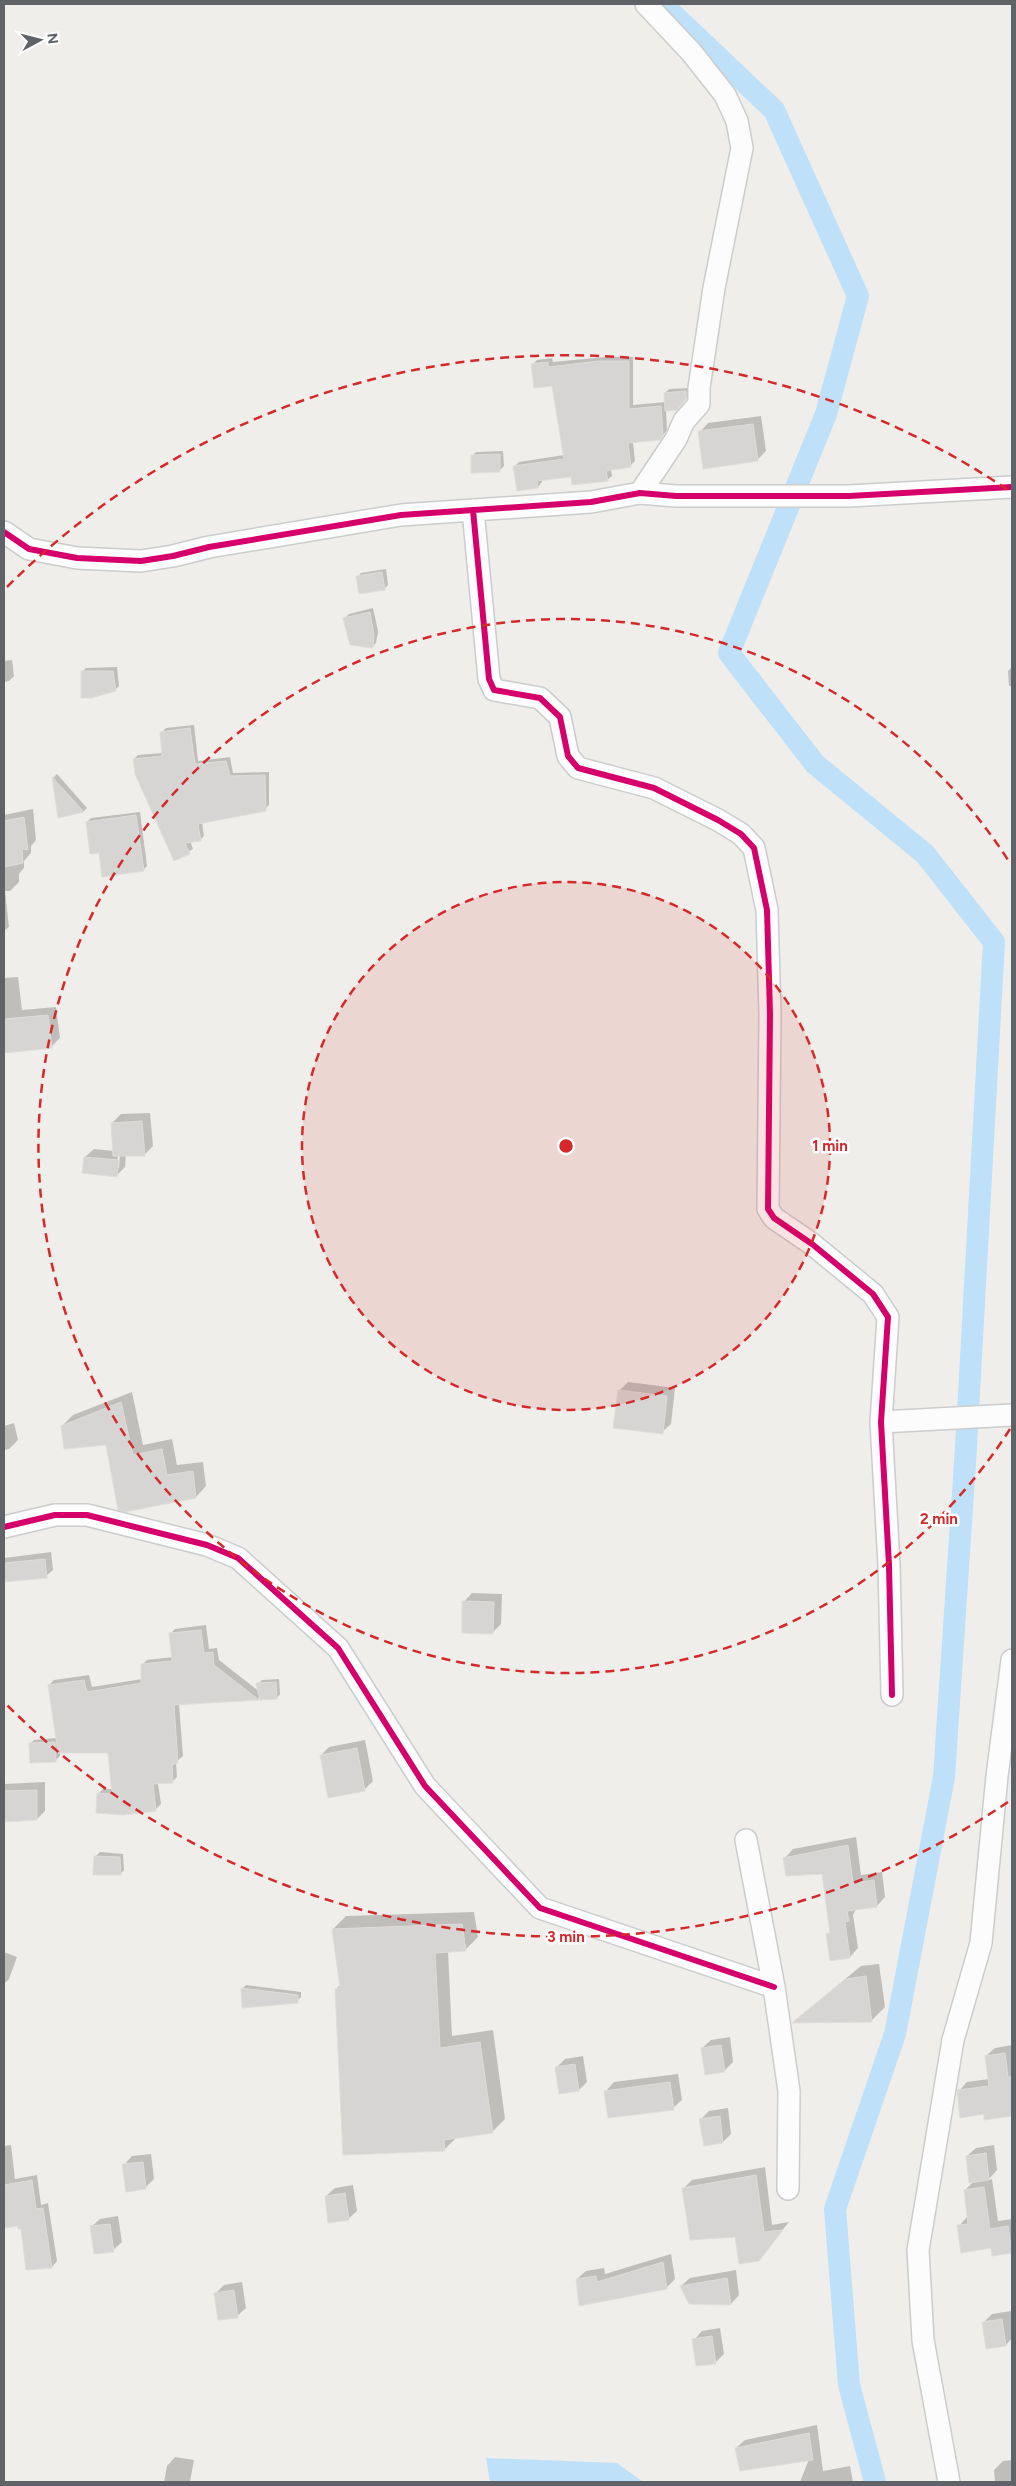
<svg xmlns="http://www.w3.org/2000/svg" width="1016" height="2486" viewBox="0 0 1016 2486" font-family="Figtree,sans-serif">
  <rect width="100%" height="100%" fill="#efeeea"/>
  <!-- water -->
  <path fill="#bfe0f9" d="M 486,2458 L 617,2463 L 643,2482 L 490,2482 Z"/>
  <!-- shadow -->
  <path fill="#0003" fill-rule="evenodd" d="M 605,357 L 633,357 L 633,405 L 666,402 L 665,393 L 669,389 L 690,388 L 690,394 L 681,404 L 666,410 L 667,430 L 660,439 L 633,442 L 635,461 L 630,466 L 611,469 L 612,476 L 607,480 L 572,475 L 542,479 L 542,482 L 538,487 L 515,466 L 519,462 L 564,455 L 553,385 L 532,365 L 537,360 L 552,358 L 553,362 Z
    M 761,416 L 766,451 L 757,460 L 700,432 L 708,423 Z
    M 503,451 L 504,466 L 500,470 L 472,456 L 476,452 Z
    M 386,569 L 388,585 L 384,589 L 357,577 L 361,573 Z
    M 373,608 L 378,631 L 376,643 L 372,647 L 345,618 L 349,614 Z
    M 12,660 L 14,676 L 9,681 L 4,682 L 4,661 Z
    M 117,667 L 119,686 L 115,690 L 82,672 L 86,668 Z
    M 1012,667 L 1012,686 L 1009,686 L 1008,671 Z
    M 194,725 L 198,761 L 230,757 L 233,773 L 269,772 L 269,805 L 265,809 L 202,822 L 204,836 L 200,840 L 190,841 L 193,849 L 175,859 L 134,759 L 138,755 L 163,753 L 162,732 L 166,728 Z
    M 57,774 L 87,808 L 84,811 L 59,816 L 53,778 Z
    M 33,809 L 36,840 L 31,846 L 31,853 L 24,861 L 24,868 L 19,874 L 19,882 L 10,891 L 5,891 L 9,927 L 4,931 L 4,815 Z
    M 140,812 L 147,866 L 143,870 L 100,851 L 87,822 L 91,818 Z
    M 18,977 L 22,1010 L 56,1007 L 60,1038 L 51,1047 L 4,1052 L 4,978 Z
    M 150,1113 L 153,1146 L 145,1154 L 126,1155 L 125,1167 L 116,1176 L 85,1157 L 94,1149 L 114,1151 L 112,1123 L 121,1114 ZM 118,1154 L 120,1154 L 119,1168 L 117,1168 Z
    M 628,1382 L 675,1388 L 671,1424 L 662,1432 L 619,1391 Z
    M 132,1392 L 143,1445 L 172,1439 L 177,1465 L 203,1462 L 206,1486 L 196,1497 L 107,1444 L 62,1426 L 73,1415 Z
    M 14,1423 L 18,1440 L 9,1449 L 4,1450 L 4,1426 Z
    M 51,1552 L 53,1570 L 46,1576 L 4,1581 L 4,1558 Z
    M 472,1593 L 502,1594 L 501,1624 L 493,1632 L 464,1602 Z
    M 206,1625 L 209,1649 L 217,1648 L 219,1660 L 260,1692 L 258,1684 L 262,1680 L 279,1679 L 280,1694 L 277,1698 L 260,1696 L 258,1699 L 179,1704 L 183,1756 L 176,1762 L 177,1777 L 172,1782 L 158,1783 L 161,1804 L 156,1809 L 98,1794 L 103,1789 L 113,1789 L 109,1751 L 60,1751 L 60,1756 L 56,1760 L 30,1744 L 34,1740 L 57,1738 L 49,1685 L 54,1680 L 89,1675 L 92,1687 L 142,1679 L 142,1665 L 147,1660 L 173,1657 L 170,1634 L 175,1629 Z
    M 365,1740 L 373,1781 L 364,1790 L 321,1755 L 329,1747 Z
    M 45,1782 L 45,1811 L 37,1819 L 4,1821 L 4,1784 Z
    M 856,1837 L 861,1875 L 882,1872 L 885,1897 L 877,1906 L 856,1909 L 853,1915 L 858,1948 L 850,1957 L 828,1934 L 831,1931 L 823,1872 L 785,1858 L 793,1849 Z
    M 100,1852 L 123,1854 L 124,1870 L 120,1874 L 96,1856 Z
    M 474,1912 L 478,1937 L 465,1950 L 448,1951 L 452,2036 L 493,2030 L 505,2119 L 492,2132 L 457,2137 L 444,2150 L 336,1989 L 341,1984 L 333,1929 L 346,1916 Z
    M 4,1952 L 17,1957 L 9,1979 L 5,1983 Z
    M 879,1964 L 885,2007 L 872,2020 L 794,2021 L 861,1966 Z
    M 246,1985 L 301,1992 L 301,1997 L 297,2001 L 242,1989 Z
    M 730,2037 L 733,2062 L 724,2071 L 702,2048 L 711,2040 Z
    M 1012,2045 L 1012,2107 L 1004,2116 L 985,2113 L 959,2091 L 967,2082 L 989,2079 L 986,2056 L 995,2048 Z
    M 583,2056 L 587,2082 L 579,2090 L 557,2067 L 565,2059 Z
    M 678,2074 L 682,2100 L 673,2108 L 606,2091 L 614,2082 Z
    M 728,2108 L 731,2134 L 723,2142 L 701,2119 L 709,2111 Z
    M 11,2145 L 15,2179 L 37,2175 L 41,2205 L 48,2203 L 57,2261 L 52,2267 L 27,2269 L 22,2227 L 19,2225 L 4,2227 L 4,2146 Z
    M 994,2145 L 997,2170 L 988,2180 L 992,2179 L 998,2221 L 1012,2219 L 1012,2252 L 993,2255 L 992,2247 L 959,2226 L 967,2217 L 965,2190 L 974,2181 L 967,2156 L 976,2148 Z
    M 151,2154 L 154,2179 L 146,2187 L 124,2165 L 132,2156 Z
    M 765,2167 L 772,2225 L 789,2222 L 758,2260 L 736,2235 L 684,2188 L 692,2180 Z
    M 353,2185 L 357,2211 L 348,2219 L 326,2196 L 335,2188 Z
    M 118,2216 L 122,2242 L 113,2250 L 91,2227 L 100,2219 Z
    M 671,2254 L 675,2279 L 666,2288 L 581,2305 L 577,2279 L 586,2271 L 604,2268 L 605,2274 Z
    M 736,2270 L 739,2295 L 731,2304 L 681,2286 L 690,2278 Z
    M 242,2282 L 246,2308 L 237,2316 L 215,2294 L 224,2285 Z
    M 1011,2311 L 1012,2338 L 1006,2345 L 984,2322 L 992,2314 Z
    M 720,2328 L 724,2354 L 716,2362 L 694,2340 L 702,2331 Z
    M 817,2425 L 823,2471 L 850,2466 L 853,2482 L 800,2482 L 809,2459 L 736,2448 L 745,2440 Z
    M 175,2457 L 194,2460 L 190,2482 L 164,2482 L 167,2466 Z
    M 1012,2460 L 1012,2482 L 995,2482 L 994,2470 L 1003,2461 Z"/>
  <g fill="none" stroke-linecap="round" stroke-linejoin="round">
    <!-- canal -->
    <path stroke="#bfe0f9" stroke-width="22" d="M 662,4 L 774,110 L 858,296 L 826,414 L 729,653 L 815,764 L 925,854 L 994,942 L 966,1448 L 944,1777 L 895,2034 L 835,2209 L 849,2385 L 875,2482"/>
  </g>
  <!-- building -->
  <path fill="#d6d5d3" stroke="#deddd9" d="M 599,361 L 629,361 L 629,409 L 661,406 L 663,436 L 660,440 L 628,443 L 631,467 L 606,471 L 608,481 L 572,485 L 571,477 L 537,481 L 538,488 L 517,491 L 513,466 L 564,459 L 552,386 L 534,388 L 531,364 L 548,362 L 548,367 Z
    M 686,391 L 686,399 L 677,410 L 665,411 L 664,393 Z
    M 753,424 L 758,461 L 703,469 L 698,431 Z
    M 500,454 L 500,472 L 471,473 L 471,455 Z
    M 382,572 L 385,590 L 359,594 L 356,576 Z
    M 370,612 L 374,635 L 373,648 L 350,645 L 343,618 Z
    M 81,671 L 113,671 L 116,691 L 91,698 L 81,698 Z
    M 190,728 L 195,764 L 226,761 L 230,776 L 265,775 L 266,811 L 198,824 L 201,841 L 185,843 L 190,854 L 174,861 L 135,774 L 133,759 L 162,756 L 160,732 Z
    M 52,777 L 84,812 L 58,818 Z
    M 136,815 L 144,871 L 102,877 L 99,853 L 90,854 L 86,822 Z
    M 24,817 L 28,850 L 22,849 L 23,863 L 4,867 L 4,821 Z
    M 48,1015 L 52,1048 L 4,1053 L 4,1019 Z
    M 142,1121 L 145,1156 L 113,1156 L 111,1123 Z
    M 84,1157 L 119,1160 L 117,1177 L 82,1173 Z
    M 618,1390 L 667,1396 L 663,1434 L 613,1428 Z
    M 121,1402 L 133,1455 L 162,1449 L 167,1475 L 193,1471 L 196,1498 L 125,1512 L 118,1510 L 106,1445 L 64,1449 L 61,1426 Z
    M 45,1559 L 47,1578 L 4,1582 L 4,1563 Z
    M 462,1601 L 494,1602 L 493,1634 L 462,1633 Z
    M 201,1630 L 204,1653 L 213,1652 L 214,1665 L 259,1700 L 174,1705 L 178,1763 L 172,1765 L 173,1783 L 153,1784 L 156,1811 L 123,1815 L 96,1813 L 97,1793 L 112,1794 L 108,1753 L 58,1753 L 48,1685 L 84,1680 L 87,1692 L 141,1683 L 141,1664 L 172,1661 L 169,1633 Z
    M 276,1682 L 277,1699 L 260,1700 L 256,1683 Z
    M 55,1742 L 56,1762 L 30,1763 L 29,1743 Z
    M 357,1748 L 365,1791 L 328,1798 L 320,1755 Z
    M 37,1790 L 37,1820 L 4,1822 L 4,1791 Z
    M 848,1845 L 853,1883 L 874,1880 L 877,1907 L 847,1911 L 849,1921 L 845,1922 L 850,1958 L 830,1961 L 826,1934 L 830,1933 L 822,1874 L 786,1876 L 783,1858 Z
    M 94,1856 L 120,1857 L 121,1875 L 93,1875 Z
    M 462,1924 L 466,1951 L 435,1953 L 440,2048 L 480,2042 L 493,2133 L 444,2140 L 445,2151 L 343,2155 L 335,1989 L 340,1988 L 332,1929 Z
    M 866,1976 L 872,2022 L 792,2023 L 846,1979 Z
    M 241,1988 L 298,1995 L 298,2003 L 242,2008 Z
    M 721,2045 L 725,2072 L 705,2075 L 701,2048 Z
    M 1005,2053 L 1008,2077 L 1012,2077 L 1012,2116 L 984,2120 L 984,2114 L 960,2118 L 957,2090 L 989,2086 L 985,2056 Z
    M 575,2064 L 579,2091 L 559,2094 L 555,2067 Z
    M 670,2082 L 674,2110 L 608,2118 L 604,2091 Z
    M 720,2116 L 723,2143 L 704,2146 L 699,2119 Z
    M 986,2153 L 989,2180 L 969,2183 L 966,2156 Z
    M 143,2162 L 146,2189 L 126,2192 L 122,2164 Z
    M 756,2175 L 764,2232 L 783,2230 L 759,2261 L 739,2264 L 735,2237 L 690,2240 L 682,2188 Z
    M 32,2180 L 36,2209 L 43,2208 L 52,2268 L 26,2270 L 21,2229 L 18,2229 L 18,2226 L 4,2228 L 4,2185 Z
    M 984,2187 L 990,2229 L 1008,2226 L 1012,2253 L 992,2256 L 991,2248 L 961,2253 L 957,2225 L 968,2224 L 964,2190 Z
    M 345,2193 L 349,2220 L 328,2223 L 325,2196 Z
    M 110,2224 L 114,2252 L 94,2254 L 90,2226 Z
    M 663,2262 L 667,2289 L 579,2306 L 576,2279 L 596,2276 L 597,2282 Z
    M 727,2278 L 731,2305 L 689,2304 L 680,2286 Z
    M 234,2290 L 238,2318 L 218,2320 L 214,2293 Z
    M 1002,2319 L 1006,2346 L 986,2349 L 982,2322 Z
    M 712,2336 L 716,2364 L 696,2366 L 692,2339 Z
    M 809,2433 L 813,2460 L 740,2471 L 735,2448 Z"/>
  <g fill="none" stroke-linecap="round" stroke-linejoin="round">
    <!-- minor casing -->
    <g stroke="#cbcccc" stroke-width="24">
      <path id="minor" d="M 640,493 L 676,439 L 684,421 L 699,404 L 699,388 L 714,288 L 742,148 L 737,121 L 725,95 L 692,53 L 646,4
        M 473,510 L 489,679 L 494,690 L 540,698 L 560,717 L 568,756 L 578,768 L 654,788 L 718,820 L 741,834 L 754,848 L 767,910 L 770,1014 L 768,1209 L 774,1218 L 812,1244 L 873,1294 L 888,1317 L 881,1422 L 889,1565 L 892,1695
        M 4,532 L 29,549 L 77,558 L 141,561 L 173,556 L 209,547 L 401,515 L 591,502 L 640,493 L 676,496 L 849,496 L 1012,487
        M 881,1422 L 1012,1415
        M 4,1527 L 55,1515 L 87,1515 L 207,1545 L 238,1558 L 338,1648 L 425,1786 L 540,1908 L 774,1987
        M 746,1840 L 774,1987 L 789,2091 L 788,2189
        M 949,2482 L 923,2340 L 918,2250 L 953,2040 L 981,1943 L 997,1776 L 1012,1660"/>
    </g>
    <!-- minor -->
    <use href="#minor" stroke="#fdfcfc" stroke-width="21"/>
    <!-- cycleway casing -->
    <g stroke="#fff" stroke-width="9">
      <path id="cycleway" d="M 473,510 L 489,679 L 494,690 L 540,698 L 560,717 L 568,756 L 578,768 L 654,788 L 718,820 L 741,834 L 754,848 L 767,910 L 770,1014 L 768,1209 L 774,1218 L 812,1244 L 873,1294 L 888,1317 L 881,1422 L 889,1565 L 892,1695
        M 4,532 L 29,549 L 77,558 L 141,561 L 173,556 L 209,547 L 401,515 L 591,502 L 640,493 L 676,496 L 849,496 L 1012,487
        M 4,1527 L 55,1515 L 87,1515 L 207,1545 L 238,1558 L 338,1648 L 425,1786 L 540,1908 L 774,1987"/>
    </g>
    <!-- cycleway -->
    <use href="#cycleway" stroke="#d6006c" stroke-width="6"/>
  </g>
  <!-- distance rings -->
  <circle cx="566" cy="1146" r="264" fill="#d62828" fill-opacity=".12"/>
  <g fill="none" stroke="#d62828" stroke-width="2.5" stroke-dasharray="9 6">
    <circle cx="566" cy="1146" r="264"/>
    <path d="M1010 1429A527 527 0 1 1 1010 863"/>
    <path d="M1008 1802A791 791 0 0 1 7 1705M7 587A791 791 0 0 1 1008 490"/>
  </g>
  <circle cx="566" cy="1146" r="8" fill="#d62828" stroke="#fff" stroke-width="2.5"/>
  <g font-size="15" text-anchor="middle" font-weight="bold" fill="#d62828" stroke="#fff" stroke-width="5" stroke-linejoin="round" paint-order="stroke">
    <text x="830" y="1151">1 min</text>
    <text x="939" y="1524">2 min</text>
    <text x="566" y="1942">3 min</text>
  </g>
  <!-- border -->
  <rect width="1016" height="2486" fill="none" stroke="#5f6368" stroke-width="10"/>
  <!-- north arrow -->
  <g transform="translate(40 40) rotate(83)" stroke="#ffffff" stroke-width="4" paint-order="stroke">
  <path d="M0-4L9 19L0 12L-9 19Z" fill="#5f6368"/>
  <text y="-8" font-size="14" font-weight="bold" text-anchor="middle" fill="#5f6368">N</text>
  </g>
</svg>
